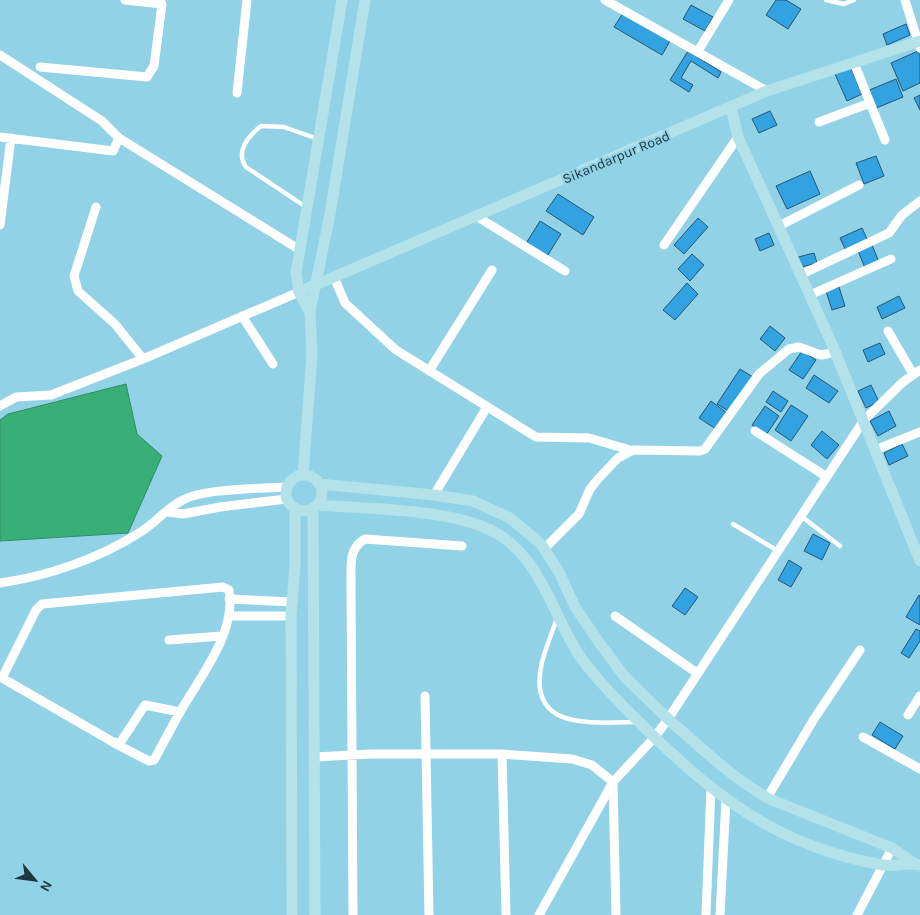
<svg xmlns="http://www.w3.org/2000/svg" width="920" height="915" viewBox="0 0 920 915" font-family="Karla,sans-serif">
  <rect width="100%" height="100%" fill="#91d2e6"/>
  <!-- water -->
  <path fill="#37af77" stroke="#2f8b66" d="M 126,384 L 137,434 L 162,456 L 128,533 L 0,541 L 0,420 L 8,414 Z"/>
  <!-- building -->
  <path fill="#32a2e1" stroke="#265673" d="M 776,0 L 786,0 L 801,9 L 788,29 L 766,15 Z
    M 691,5 L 713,17 L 705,31 L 683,19 Z
    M 623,13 L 670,41 L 662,55 L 614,27 Z
    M 906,24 L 910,35 L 887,45 L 883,34 Z
    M 688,51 L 721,72 L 718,78 L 691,61 L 681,78 L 693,85 L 689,92 L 670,80 Z
    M 918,51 L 920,56 L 920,83 L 903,91 L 891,63 Z
    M 851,68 L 862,94 L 847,101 L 835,74 Z
    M 896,79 L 903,97 L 874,109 L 867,91 Z
    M 920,95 L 920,110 L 914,98 Z
    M 770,111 L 777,125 L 759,133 L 752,119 Z
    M 876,156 L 884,176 L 864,184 L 856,163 Z
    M 810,171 L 820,194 L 787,209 L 776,186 Z
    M 558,194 L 594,217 L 583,235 L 546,211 Z
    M 698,218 L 708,227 L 684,254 L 674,245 Z
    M 540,221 L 561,234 L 546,258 L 525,245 Z
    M 862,228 L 868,241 L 846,251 L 840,238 Z
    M 769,233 L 774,245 L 760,251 L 755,239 Z
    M 872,245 L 879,262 L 865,268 L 858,251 Z
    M 814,253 L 817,263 L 801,267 L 798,257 Z
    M 692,254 L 704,265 L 690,281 L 678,269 Z
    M 687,283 L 698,294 L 675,320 L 663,310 Z
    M 839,287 L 845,306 L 832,310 L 826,291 Z
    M 899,296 L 905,308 L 882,319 L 877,307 Z
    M 770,326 L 785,338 L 775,351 L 760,339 Z
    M 880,343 L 885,354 L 868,362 L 863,350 Z
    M 802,351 L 816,360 L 803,379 L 789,370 Z
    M 740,369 L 753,377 L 730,412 L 717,404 Z
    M 814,375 L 838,391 L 829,403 L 806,388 Z
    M 871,385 L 879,402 L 866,408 L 858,391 Z
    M 773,391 L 788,401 L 781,412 L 766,402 Z
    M 711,401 L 727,413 L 716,429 L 699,418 Z
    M 791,405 L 808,416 L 791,441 L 775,430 Z
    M 765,406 L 779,416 L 766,435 L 752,425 Z
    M 889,411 L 896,426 L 878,436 L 870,421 Z
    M 822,431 L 839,445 L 827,459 L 811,445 Z
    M 902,444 L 908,456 L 889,465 L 884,453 Z
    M 813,534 L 830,543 L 822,560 L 804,551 Z
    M 789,560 L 802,568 L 791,587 L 778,580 Z
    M 685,588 L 698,597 L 685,615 L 672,606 Z
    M 919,595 L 920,596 L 920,625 L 906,617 Z
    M 916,629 L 920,631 L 920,641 L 909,658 L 901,653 Z
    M 880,722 L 903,736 L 895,749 L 872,735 Z"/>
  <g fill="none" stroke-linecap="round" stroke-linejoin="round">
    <!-- lane -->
    <path stroke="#fff" stroke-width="4.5" d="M 826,0 L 844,4 L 854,0
      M 306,207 L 246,167 C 235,152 248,136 261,126 L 284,127 L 318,139
      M 801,516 L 840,546
      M 733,524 L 778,551
      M 557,618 C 552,633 546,647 542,662 C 526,730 589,723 635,722"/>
    <!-- street -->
    <path stroke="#fff" stroke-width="9" d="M 605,0 L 767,91
      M 905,0 L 920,48
      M 698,51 L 729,0
      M 0,55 L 102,121 L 119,138 L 300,250
      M 854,63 L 885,140
      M 40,67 L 147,77 L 154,66 L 162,4 L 125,0
      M 237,93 L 247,0
      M 819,122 L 870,103
      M 0,137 L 113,151 L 119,138
      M 96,207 L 74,276 L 78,291 L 115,324 L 143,359
      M 476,216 L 565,271
      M 0,225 L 11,138
      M 779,226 L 859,185
      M 664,245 L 738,137
      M 800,275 L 889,233 L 902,215 L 920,201
      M 334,277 L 345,303 L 396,350 L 536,437 L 589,438 L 630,450
      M 810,295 L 891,259
      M 242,316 L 273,364
      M 888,331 L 913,374
      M 429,371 L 492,270
      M 0,406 L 16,397 L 51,395 L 143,359 L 299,292
      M 755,431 L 827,477
      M 875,450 L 920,432
      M 434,495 L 487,407
      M 168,512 L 183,514 L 220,507 L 286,499
      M 544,549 L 579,514 L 590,489 L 598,479 L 618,458 L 633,450 L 700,451 L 705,449 L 759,374 L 789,349 L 799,347 L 821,355 L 836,352
      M 0,583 C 48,576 98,559 139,533 C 154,524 166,509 181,501 C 202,488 260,489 286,487
      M 229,599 L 293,602
      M 229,616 L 291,616
      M 615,616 L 697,673
      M 169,640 L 222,636
      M 0,677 L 2,678 L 113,742 L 120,743 L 145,705 L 180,712 C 200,677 237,632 229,590 L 223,587 L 42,604 L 36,610 L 2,678
      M 425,696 L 429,915
      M 908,715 L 920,696
      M 863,737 L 920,769
      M 114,743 L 149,761 L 154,760 L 180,712
      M 502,754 L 506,915
      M 314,757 L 371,754 L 502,754 L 572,759 L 592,765 L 613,782 L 616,915
      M 767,798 L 814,719 L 860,650
      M 353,915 L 351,581 C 351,564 349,548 365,539 L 462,546
      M 539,915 L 613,782 L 654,738 L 668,719 L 864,420 L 903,382 L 920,370
      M 706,915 L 711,787
      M 720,915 L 726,799
      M 857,915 L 892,848"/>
    <!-- secondary -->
    <path stroke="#b3e2eb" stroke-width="11" d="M 731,108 L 738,137 L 832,344 L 920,561
      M 299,292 L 767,91 L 920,41
      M 310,312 L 299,292 L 296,273 L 342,0
      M 303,475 L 312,355 L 310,312 L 330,214 L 365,0
      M286 493a18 18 0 1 1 36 0a18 18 0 1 1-36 0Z
      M 319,484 L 434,495 L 473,501 L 510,518 L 541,544 L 559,572 L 575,607 L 598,641 L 624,676 L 668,719 L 717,762 L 740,780 L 767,798 L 892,848 L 914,863
      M 317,505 C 367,509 460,508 501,536 C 542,563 554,617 579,655 C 596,679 616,699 637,720 C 688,771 744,821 813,846 C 834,854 860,861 883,865 C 895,867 908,862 920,865
      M 313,508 L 315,915
      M 292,915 L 291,616 L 295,566 L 295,508"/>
  </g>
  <g text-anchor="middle" stroke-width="4" stroke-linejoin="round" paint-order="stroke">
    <!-- street labels -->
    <g font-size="14" fill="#1d373f" stroke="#91d2e6">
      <text transform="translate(616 157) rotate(-23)" y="5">Sikandarpur Road</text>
    </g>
  </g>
  <!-- north arrow -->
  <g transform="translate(35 880) rotate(119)" stroke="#91d2e6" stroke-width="4" paint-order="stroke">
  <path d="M0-4L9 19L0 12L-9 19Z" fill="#1d373f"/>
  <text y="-8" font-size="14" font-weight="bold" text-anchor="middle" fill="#1d373f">N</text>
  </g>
</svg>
